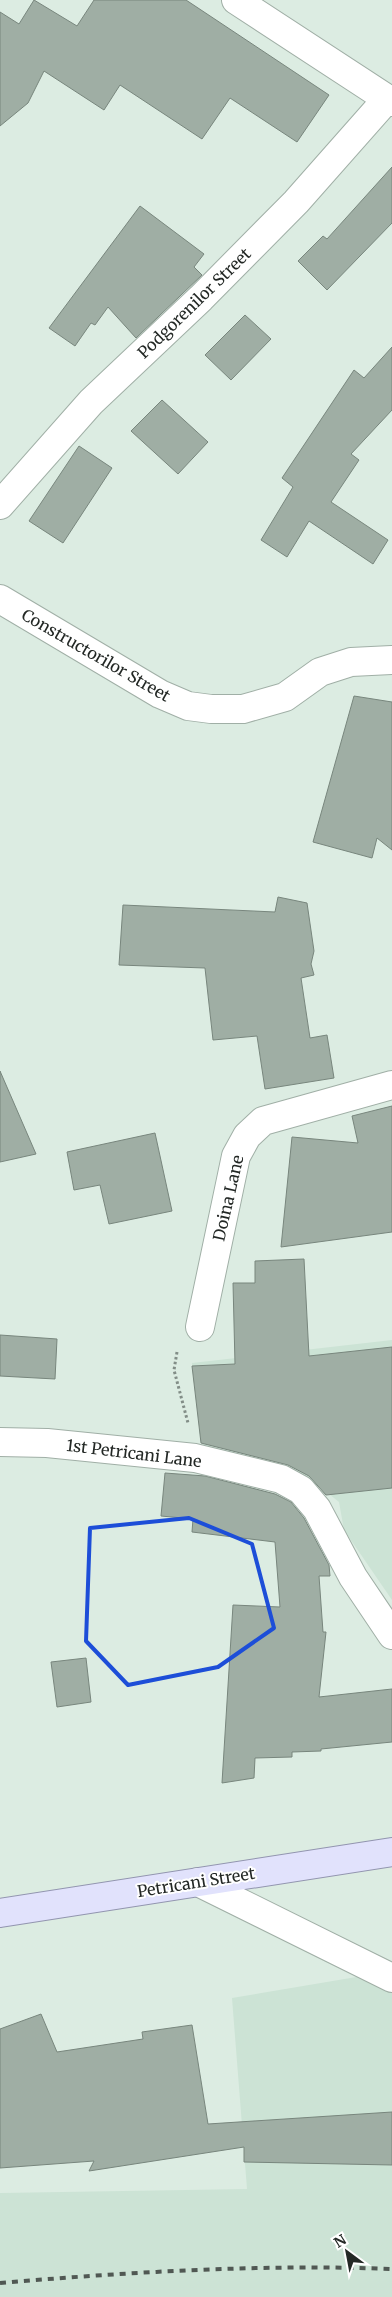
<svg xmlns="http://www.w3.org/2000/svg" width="392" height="2297" viewBox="0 0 392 2297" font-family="Merriweather,serif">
  <rect width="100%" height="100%" fill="#dcece2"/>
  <!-- built -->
  <path fill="#cce3d5" d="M 392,1340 L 392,1600 L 344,1530 L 339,1502 L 319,1486 L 286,1471 L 204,1451 L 192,1363 Z
    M 392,1971 L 392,2297 L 0,2297 L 0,2193 L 247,2189 L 232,1998 Z"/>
  <!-- building -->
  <path fill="#9faea4" stroke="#78867d" d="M 34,0 L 77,26 L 94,0 L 186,0 L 329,95 L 297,142 L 230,98 L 202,139 L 120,85 L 104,110 L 44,71 L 28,103 L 0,126 L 0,12 L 19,24 Z
    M 392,167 L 392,223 L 327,290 L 298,261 L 323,236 L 327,239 Z
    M 140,206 L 204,254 L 194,267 L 202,275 L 136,338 L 108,307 L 95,325 L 91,323 L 75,346 L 49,328 Z
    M 245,315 L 271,339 L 231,380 L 205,355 Z
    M 392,347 L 392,410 L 351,454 L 359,460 L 331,502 L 388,540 L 373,564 L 309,521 L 287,557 L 261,540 L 293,487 L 282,478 L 354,370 L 364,378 Z
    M 162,400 L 208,442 L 178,474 L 131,431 Z
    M 79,446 L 112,468 L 63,543 L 29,521 Z
    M 354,696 L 392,702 L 392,850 L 377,838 L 372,858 L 313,842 Z
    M 278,897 L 307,903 L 314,951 L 311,964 L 314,975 L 301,978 L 310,1038 L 327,1035 L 334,1078 L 265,1089 L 257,1036 L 213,1040 L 205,968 L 119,965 L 123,905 L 275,912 Z
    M 0,1071 L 36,1154 L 0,1162 Z
    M 392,1106 L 392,1232 L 281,1247 L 292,1137 L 358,1143 L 352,1116 Z
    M 155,1133 L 172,1211 L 109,1224 L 100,1185 L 74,1190 L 67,1152 Z
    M 304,1259 L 309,1356 L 392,1347 L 392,1488 L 326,1495 L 309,1476 L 288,1465 L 201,1443 L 192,1366 L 235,1364 L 233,1283 L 255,1283 L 255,1261 Z
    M 0,1335 L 57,1339 L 55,1379 L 0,1376 Z
    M 165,1473 L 205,1476 L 275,1494 L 291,1502 L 304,1518 L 329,1565 L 330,1576 L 319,1576 L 323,1632 L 326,1632 L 319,1697 L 392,1689 L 392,1742 L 321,1749 L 321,1751 L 292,1752 L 292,1757 L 255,1758 L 254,1778 L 222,1783 L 233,1605 L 280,1607 L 275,1542 L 192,1532 L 193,1519 L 161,1516 Z
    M 86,1658 L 91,1702 L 57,1707 L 51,1662 Z
    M 41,2014 L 57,2052 L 143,2039 L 142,2032 L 192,2025 L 208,2124 L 392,2112 L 392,2165 L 244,2162 L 244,2147 L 89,2171 L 94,2161 L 0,2168 L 0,2029 Z"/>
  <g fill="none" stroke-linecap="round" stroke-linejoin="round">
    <!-- minor casing -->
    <g stroke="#a0afa6" stroke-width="30">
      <path id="minor" d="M 236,0 L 392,102
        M 0,505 L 91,402 L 201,298 L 296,202 L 387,99
        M 0,599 L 160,694 L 188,706 L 211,709 L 243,709 L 285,697 L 320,672 L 351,662 L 392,660
        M 200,1327 L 236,1156 L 247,1136 L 263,1121 L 392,1085
        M 0,1442 L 47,1443 L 195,1458 L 281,1479 L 301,1490 L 317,1509 L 353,1577 L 392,1635
        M 198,1882 L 392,1978"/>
    </g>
    <!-- major casing -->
    <g stroke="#9295af" stroke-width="30">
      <path id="major" d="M 0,1913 L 392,1852"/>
    </g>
    <!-- path -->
    <path stroke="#828d87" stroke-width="3" stroke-dasharray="2.5 2.5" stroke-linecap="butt" d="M 177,1352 L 174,1370 L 188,1423"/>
    <!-- minor -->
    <use href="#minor" stroke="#fff" stroke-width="28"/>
    <!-- major -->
    <use href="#major" stroke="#e1e2fc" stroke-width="28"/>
    <!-- rail -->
    <path stroke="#505853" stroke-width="4" stroke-dasharray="6 6" stroke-linecap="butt" d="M 0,2283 C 130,2272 262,2264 392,2269"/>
  </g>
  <!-- marked area -->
  <path fill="none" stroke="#1d4ed8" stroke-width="4" stroke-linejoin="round" d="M 189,1518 L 252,1544 L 274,1628 L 218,1667 L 128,1685 L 86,1641 L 90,1528 Z"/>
  <g text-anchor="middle" stroke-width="4" stroke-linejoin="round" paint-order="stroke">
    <!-- street labels -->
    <g font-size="16" fill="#232825" stroke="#fff">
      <text transform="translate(194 303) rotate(-44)" y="6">Podgorenilor Street</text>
      <text transform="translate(96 655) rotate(30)" y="6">Constructorilor Street</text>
      <text transform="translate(228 1198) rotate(-77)" y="6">Doina Lane</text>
      <text transform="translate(134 1453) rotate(7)" y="6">1st Petricani Lane</text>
      <text transform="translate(196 1882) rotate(-9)" y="6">Petricani Street</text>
    </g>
  </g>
  <!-- north arrow -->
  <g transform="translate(347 2252) rotate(328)" stroke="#ffffff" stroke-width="4" paint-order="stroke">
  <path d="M0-4L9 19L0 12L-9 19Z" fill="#232825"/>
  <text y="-8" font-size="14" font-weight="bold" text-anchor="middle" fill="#232825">N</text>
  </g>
</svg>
